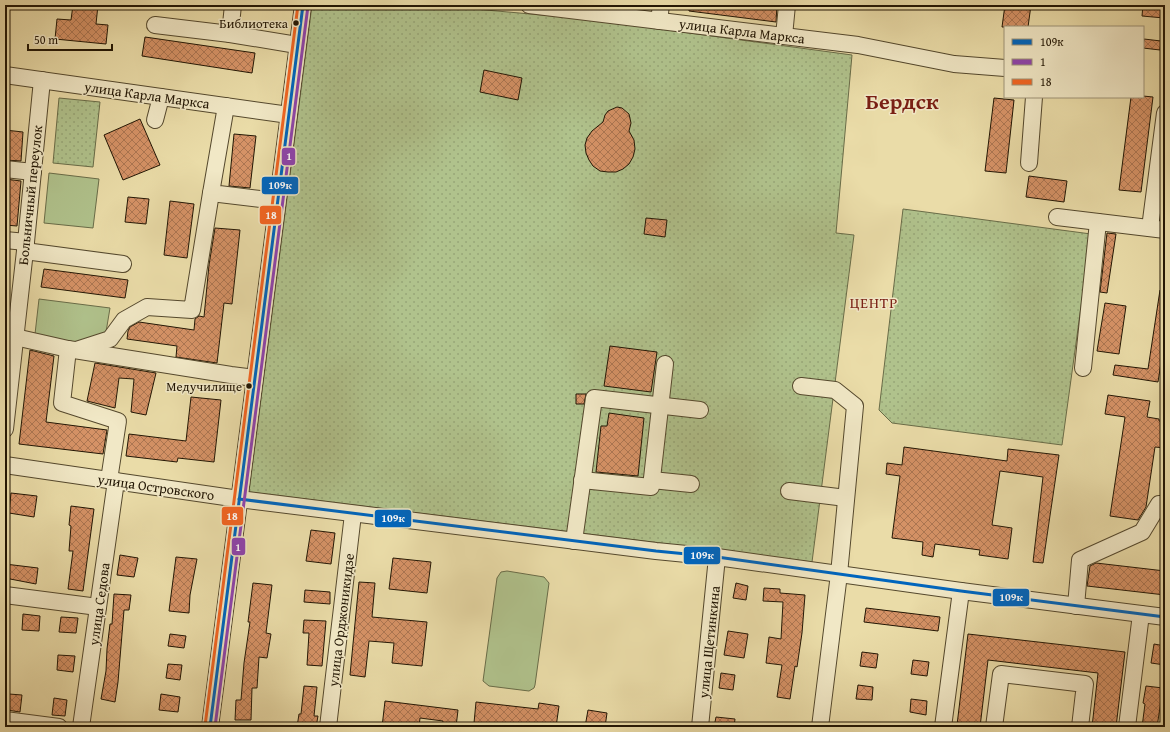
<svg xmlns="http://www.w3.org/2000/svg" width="1170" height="732" viewBox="0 0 1170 732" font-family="'Gentium Book Plus',serif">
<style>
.grass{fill:#b0c28c;stroke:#696c48}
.park{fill:url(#park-dots);stroke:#696c48}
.building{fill:url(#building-cross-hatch);stroke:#221604}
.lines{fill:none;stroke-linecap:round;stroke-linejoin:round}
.minor-casing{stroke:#54482d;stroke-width:18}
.minor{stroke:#f1e8c6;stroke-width:16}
.bus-1-casing{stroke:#f1e8c6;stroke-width:6}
.bus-2-casing{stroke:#f1e8c6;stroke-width:6}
.bus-3-casing{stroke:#f1e8c6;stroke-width:6}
.bus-1{stroke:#0065bd;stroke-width:3}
.bus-2{stroke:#8e44ad;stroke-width:3}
.bus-3{stroke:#f26522;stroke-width:3}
.bus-dot{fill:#221604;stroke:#f1e8c6;stroke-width:1.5}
.labels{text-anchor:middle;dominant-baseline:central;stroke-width:3;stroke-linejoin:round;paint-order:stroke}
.bus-label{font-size:13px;fill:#221604;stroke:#f1e8c6;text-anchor:end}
.street-label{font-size:14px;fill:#221604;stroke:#f1e8c6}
.neighbourhood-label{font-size:15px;letter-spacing:1px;fill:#7a1f14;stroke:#f1e8c6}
.town-label{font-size:22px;font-weight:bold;fill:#7a1f14;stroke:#f1e8c6}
.line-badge{stroke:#f1e8c6;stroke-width:1.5}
.badge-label{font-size:11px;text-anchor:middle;font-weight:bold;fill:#fff}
</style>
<defs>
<pattern id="park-dots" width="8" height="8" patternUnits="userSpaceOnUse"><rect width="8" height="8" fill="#b0c28c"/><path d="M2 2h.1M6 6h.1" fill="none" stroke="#97a677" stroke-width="1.8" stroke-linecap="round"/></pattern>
<pattern id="building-cross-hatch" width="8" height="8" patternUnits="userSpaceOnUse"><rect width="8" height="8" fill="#d59266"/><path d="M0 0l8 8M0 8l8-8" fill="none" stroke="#ac7652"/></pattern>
</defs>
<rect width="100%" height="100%" fill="#eadca8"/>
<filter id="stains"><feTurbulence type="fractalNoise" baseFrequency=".005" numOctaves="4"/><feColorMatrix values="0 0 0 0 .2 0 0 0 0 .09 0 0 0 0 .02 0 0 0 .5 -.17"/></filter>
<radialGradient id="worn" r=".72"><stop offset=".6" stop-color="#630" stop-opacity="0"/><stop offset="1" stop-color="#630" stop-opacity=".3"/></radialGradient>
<g class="grass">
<path d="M49,173L99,179L93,228L44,223Z"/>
<path d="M39,299L110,308L106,332L70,344L35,334Z"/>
<path d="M507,571L544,577L549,583L535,685L534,688L529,691L489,686L483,681L497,578L501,572Z"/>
</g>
<g class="park">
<path d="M312,5H430L586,19L852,55L836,233L854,235L812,562L249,492Z"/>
<path d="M59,98L100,102L93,167L53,163Z"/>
<path d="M903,209L1091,234L1062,445L892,423L879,410Z"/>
</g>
<g class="building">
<path d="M73,5H98L96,24L108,25L106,44L55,39L57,19L71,20Z"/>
<path d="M689,5H777L776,22L689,11Z"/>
<path d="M1005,5H1031L1028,27H1002Z"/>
<path d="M1143,5H1165L1164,18L1142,16Z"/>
<path d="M145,37L255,53L252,73L142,56Z"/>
<path d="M1144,39L1161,41L1160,50L1143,48Z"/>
<path d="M484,70L522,78L518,100L480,92Z"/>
<path d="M1143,96L1153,97L1141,192L1119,190L1131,97H1143Z"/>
<path d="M994,98L1014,100L1006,173L985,171Z"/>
<path d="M617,107L622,108L629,114L631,123L629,131L634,140L635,149L633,157L629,164L623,169L616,172H608L600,171L593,166L589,160L586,153L585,145L587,138L592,131L603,122L605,115L608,111Z"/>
<path d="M140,119L160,165L123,180L104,135Z"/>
<path d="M5,130L23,132L21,161L5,160Z"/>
<path d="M234,134L256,136L250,188L229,186Z"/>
<path d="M1029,176L1067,181L1064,202L1026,197Z"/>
<path d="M5,179L21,181L17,226L5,225Z"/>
<path d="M128,197L149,199L146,224L125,222Z"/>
<path d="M170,201L194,204L187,258L164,255Z"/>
<path d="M646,218L667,220L665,237L644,234Z"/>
<path d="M215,228L240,230L232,304L224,303L217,363L176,357L177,346L127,339L128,331L130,327L139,322L194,330L195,319L199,316L204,317L209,265Z"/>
<path d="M1107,233L1116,234L1107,293L1100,292Z"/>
<path d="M44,269L128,280L125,298L41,287Z"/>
<path d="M1160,290L1165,291V337L1158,382L1113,375L1115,365L1148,369Z"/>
<path d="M1105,303L1126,306L1119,354L1097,351Z"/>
<path d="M610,346L657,352L651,392L604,386Z"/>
<path d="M30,350L54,356L46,422L107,430L103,454L19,444Z"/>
<path d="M95,363L156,373L146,415L131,412L134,379L119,378L115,408L87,401Z"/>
<path d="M576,394H586L584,404H576Z"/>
<path d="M1108,395L1150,401L1147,417L1159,419V421L1165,422V448L1155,447L1146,507L1138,520L1110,516L1125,417L1105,414Z"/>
<path d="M191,397L221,400L214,462L178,458L177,462L126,456L129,434L186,441Z"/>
<path d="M609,413L644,418L638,476L596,472L601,426H607Z"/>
<path d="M904,447L1007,461L1008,449L1059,455L1043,563L1033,562L1043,477L1000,471L992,525L1012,528L1008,559L979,555L980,550L935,544L933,557L922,555L923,542L892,538L900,476L886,474L887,463L902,465Z"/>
<path d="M11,493L37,496L34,517L9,513Z"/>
<path d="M71,506L94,509L83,591L68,589L73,551H69L71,526L69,525Z"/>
<path d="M311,530L335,533L331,564L306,561Z"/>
<path d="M120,555L138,558L134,577L117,575Z"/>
<path d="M176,557L197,559L190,595L189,613L169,611Z"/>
<path d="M393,558L431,562L427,593L389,589Z"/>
<path d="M1096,563L1165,571V595L1087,586L1090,566Z"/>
<path d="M5,564L38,568L36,584L5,578Z"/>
<path d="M359,582L375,583L372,617L427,622L422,666L392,663L394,643L369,641L365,677L350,675Z"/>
<path d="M253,583L272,585L266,633L271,634L267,658L259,657L257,688H252L251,720H235L236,700H241L244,663L250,622H248Z"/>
<path d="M736,583L748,586L746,600L733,598Z"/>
<path d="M764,588L780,589V593L805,595L802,633L797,667L795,666L790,699L777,697L782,665L766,663L769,637L781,639L783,602L763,601Z"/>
<path d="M305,590L330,592V604L304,602Z"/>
<path d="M114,594L131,595L129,610H124L118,682L115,702L101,699L106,671L107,649L110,624H112Z"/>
<path d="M866,608L940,617L938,631L864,622Z"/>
<path d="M23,614L40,616L39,631L22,630Z"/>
<path d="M61,617L78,618L76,633L59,632Z"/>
<path d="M304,620L326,621L322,666L307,665L309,633H303Z"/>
<path d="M728,631L748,634L744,658L724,655Z"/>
<path d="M170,634L186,636L184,648L168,646Z"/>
<path d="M968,634L1125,652L1116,727H1092L1098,673L988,660L980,727L957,725Z"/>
<path d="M1154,644L1165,646V665L1151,663Z"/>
<path d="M862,652L878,654L876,668L860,666Z"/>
<path d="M58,655L75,656L73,672L57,670Z"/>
<path d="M913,660L929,662L927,676L911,674Z"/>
<path d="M168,664L182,665L180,680L166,678Z"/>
<path d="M721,673L735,675L733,690L719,688Z"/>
<path d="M858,685L873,687L872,700L856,699Z"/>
<path d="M304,686L317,687L314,716H318L316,727H297L299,714H301Z"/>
<path d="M1146,686L1163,688L1157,727H1142L1145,704L1143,703Z"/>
<path d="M9,694L22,695L20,712L7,710Z"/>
<path d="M161,694L180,697L178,712L159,710Z"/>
<path d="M54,698L67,700L65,716L52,715Z"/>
<path d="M911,699L927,701L926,715L910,712Z"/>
<path d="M385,701L458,710L456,727H442L443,721L420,718L419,727H382Z"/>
<path d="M476,702L538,709L539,703L559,706L556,727H507L474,723Z"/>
<path d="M588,710L607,713L605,727H585Z"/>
<path d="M716,717L735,719L734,727H714Z"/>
</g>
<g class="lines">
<g class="minor-casing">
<g id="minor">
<path d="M233,5L230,34L297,45"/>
<path d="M529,5L858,45L954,64L1005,68"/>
<path d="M659,21L661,5"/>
<path d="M155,25L230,34"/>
<path d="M784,36L787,5"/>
<path d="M5,75L289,115"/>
<path d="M226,106L211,193L277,201"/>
<path d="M155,120L161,97"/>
<path d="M1029,163L1034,97"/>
<path d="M5,169L33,172"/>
<path d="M1057,217L1165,230"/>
<path d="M1150,228L1165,113"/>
<path d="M5,240L26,242"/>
<path d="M25,251L123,264"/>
<path d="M15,337L68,349L231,375L255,378"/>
<path d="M68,349L62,403L118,421L109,480"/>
<path d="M76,350L110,339L124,320L147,307L192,310L211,193"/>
<path d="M1083,368L1098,222"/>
<path d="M801,386L835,390L855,406L839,574L820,727"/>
<path d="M5,429L26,242L42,80"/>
<path d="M5,465L239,499L656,551L717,557L961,591L1165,617"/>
<path d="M582,480L651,487L665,364"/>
<path d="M652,480L691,484"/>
<path d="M789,491L846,498"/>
<path d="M574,541L594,398L700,410"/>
<path d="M5,595L98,607"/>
<path d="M1076,606L1080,560L1142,532L1159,504H1165"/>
<path d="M5,720L59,727"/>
<path d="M81,727L116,481"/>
<path d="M210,727L303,5"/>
<path d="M328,727L353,514"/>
<path d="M700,727L717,557"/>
<path d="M943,727L961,591"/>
<path d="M994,727L1001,674L1085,684L1080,727"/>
<path d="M1127,727L1141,614"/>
</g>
</g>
<use href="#minor" class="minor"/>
<g class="bus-1-casing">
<g id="bus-1">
<path d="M239,499L656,551L717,557L961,591L1165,617"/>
<path d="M210,727L303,5"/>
</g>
</g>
<g class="bus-2-casing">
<path id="bus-2" d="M215,727L308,6"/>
</g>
<g class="bus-3-casing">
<path id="bus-3" d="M205,726L298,5"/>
</g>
<use href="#bus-1" class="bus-1"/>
<use href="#bus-2" class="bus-2"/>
<use href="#bus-3" class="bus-3"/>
</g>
<g class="bus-dot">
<circle cx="296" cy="23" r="3.5"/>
<circle cx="249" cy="386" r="3.5"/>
</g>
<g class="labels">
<g class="bus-label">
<text x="288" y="23">Библиотека</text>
<text x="242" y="386">Медучилище</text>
</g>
<g class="street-label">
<text transform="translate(742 31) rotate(7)">улица Карла Маркса</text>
<text transform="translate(147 95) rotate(8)">улица Карла Маркса</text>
<text transform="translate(30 195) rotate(-84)">Больничный переулок</text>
<text transform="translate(156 487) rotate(8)">улица Островского</text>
<text transform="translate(99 604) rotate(-82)">улица Седова</text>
<text transform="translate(341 620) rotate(-83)">улица Орджоникидзе</text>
<text transform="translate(709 642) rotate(-84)">улица Щетинкина</text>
</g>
<g class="neighbourhood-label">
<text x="874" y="302">ЦЕНТР</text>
</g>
<g class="town-label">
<text x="902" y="101">Бердск</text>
</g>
</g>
<g class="line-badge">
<rect x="281" y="147" width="15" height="19" rx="4" fill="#8e44ad"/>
<rect x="261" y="176" width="38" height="19" rx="4" fill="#0065bd"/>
<rect x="259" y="205" width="23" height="20" rx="4" fill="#f26522"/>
<rect x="221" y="506" width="23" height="20" rx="4" fill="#f26522"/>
<rect x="374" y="509" width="38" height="19" rx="4" fill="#0065bd"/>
<rect x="231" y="537" width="15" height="19" rx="4" fill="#8e44ad"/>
<rect x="683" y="546" width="38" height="19" rx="4" fill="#0065bd"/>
<rect x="992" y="588" width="38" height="19" rx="4" fill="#0065bd"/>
</g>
<g class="badge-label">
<text x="289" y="160">1</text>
<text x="280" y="189">109к</text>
<text x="271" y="219">18</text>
<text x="232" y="520">18</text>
<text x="393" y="522">109к</text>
<text x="238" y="551">1</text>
<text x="702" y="559">109к</text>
<text x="1011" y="601">109к</text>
</g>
<rect width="1170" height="732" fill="none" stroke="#eadca8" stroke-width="20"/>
<rect x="6" y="6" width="1158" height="720" fill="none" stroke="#221604" stroke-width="2"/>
<rect x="10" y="10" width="1150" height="712" fill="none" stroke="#221604"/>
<rect x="1004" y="26" width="140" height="72" fill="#f1e8c6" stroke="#9e9478"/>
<rect x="1012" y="39" width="20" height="6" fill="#0065bd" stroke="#9e9478"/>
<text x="1040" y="46" font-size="12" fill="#221604">109к</text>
<rect x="1012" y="59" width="20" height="6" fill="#8e44ad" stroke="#9e9478"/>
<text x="1040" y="66" font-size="12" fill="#221604">1</text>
<rect x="1012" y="79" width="20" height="6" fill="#f26522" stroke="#9e9478"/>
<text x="1040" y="86" font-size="12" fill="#221604">18</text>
<path d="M28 44v6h84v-6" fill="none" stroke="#221604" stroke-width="2"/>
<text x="34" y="44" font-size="12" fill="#221604" stroke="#f1e8c6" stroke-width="3" paint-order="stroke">50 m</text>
<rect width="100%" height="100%" filter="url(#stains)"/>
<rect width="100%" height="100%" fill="url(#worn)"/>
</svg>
